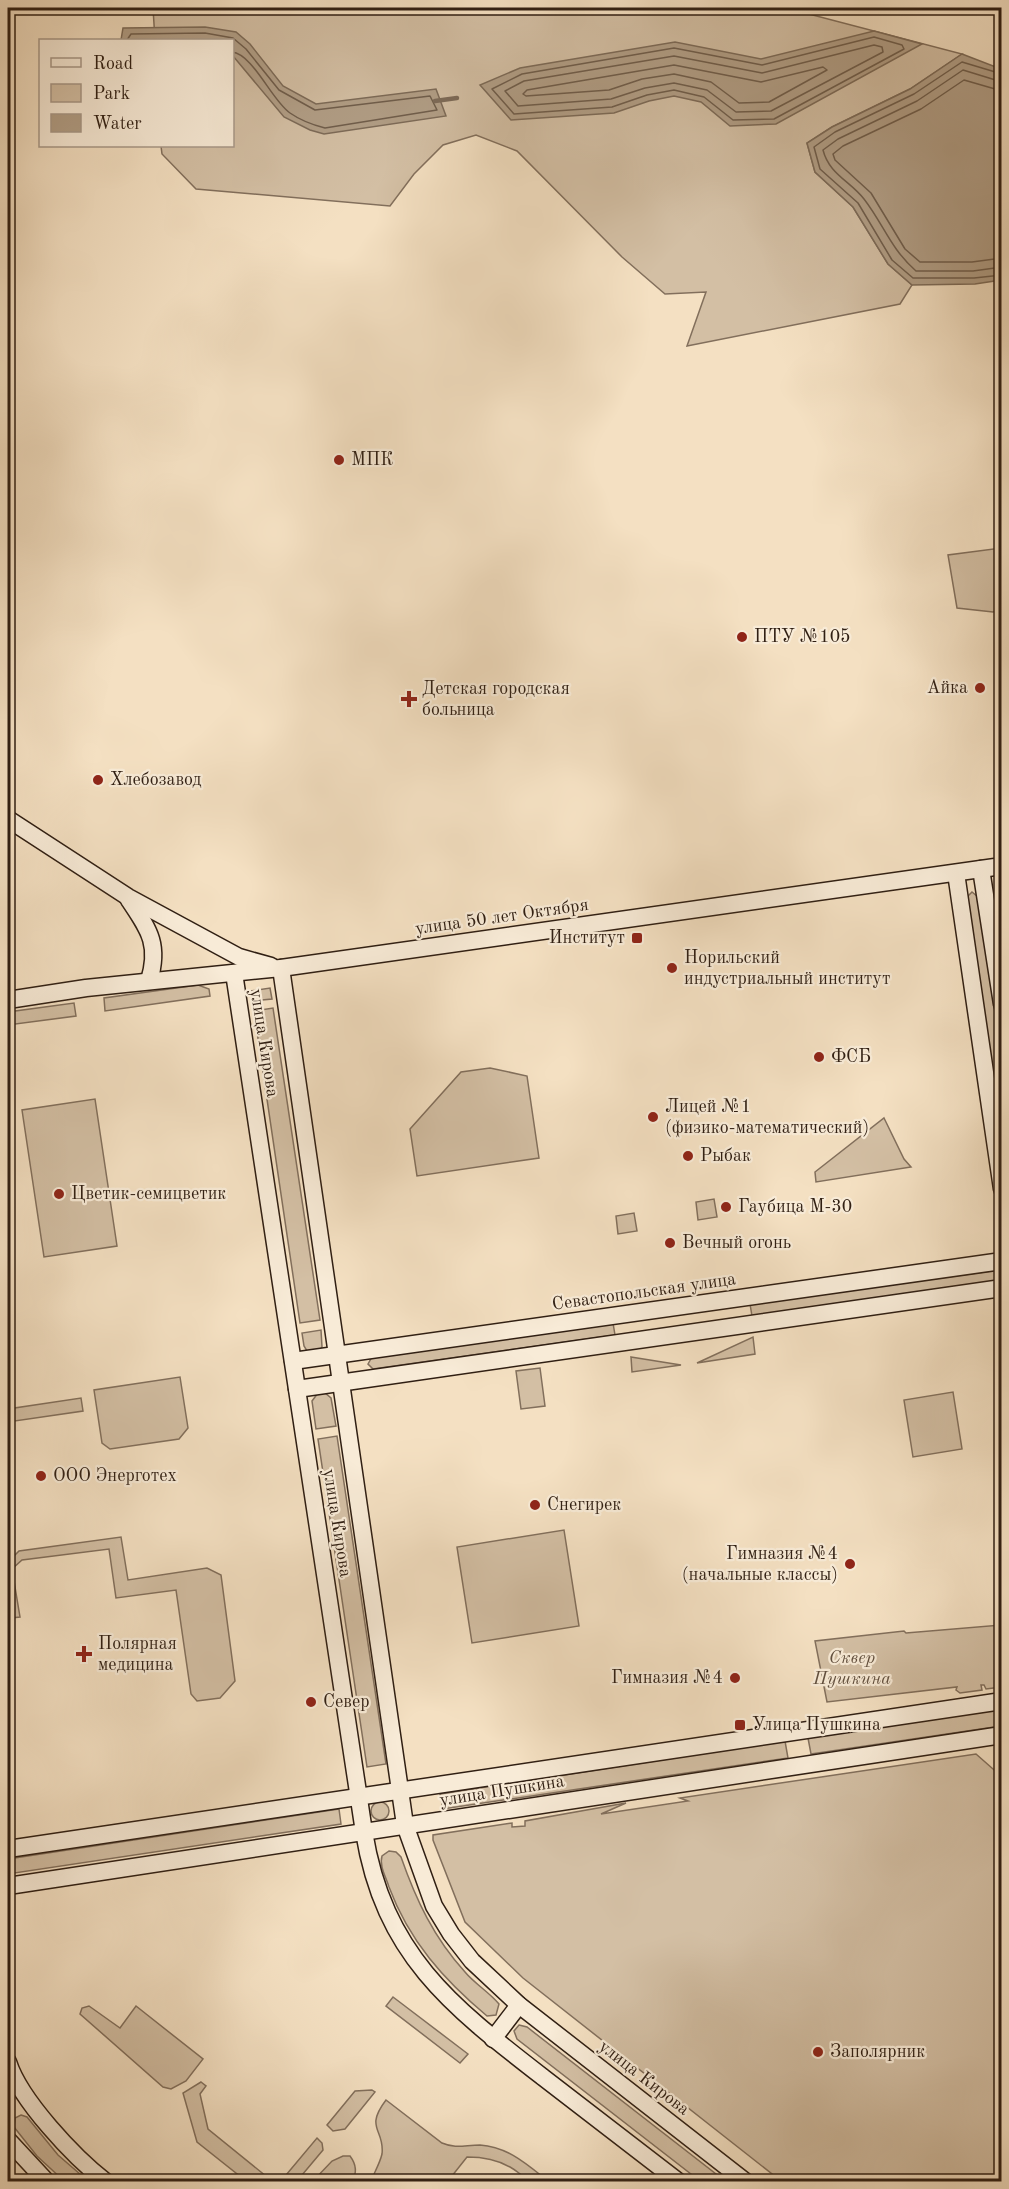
<svg xmlns="http://www.w3.org/2000/svg" width="1009" height="2189" viewBox="0 0 1009 2189" font-family="'Old Standard TT',serif">
<style>
.green{fill:#d3bfa4;stroke:#826f5c;stroke-width:1.5}
.water{fill:#b19e86;stroke:#7d6b58;stroke-width:1.5}
.lines{fill:none;stroke-linecap:round;stroke-linejoin:round}
.shore{stroke:#705e4c;stroke-width:1.5}
.stream{stroke:#7d6b58;stroke-width:4.5}
.secondary-casing{stroke:#301f13;stroke-width:19}
.secondary{stroke:#f8ebd7;stroke-width:16}
.poi-dot{fill:#8f2418;stroke:#f8ebd7;stroke-width:2}
.labels{text-anchor:middle;dominant-baseline:central;stroke-width:4.5;stroke-linejoin:round;paint-order:stroke}
.poi-label{font-size:18px;fill:#301f13;stroke:#f8ebd7;text-anchor:start}
.street-label{font-size:18px;fill:#301f13;stroke:#f8ebd7}
.park-label{font-size:18px;font-style:italic;fill:#614f3e;stroke:#f8ebd7}
</style>
<rect width="100%" height="100%" fill="#f4e0c2"/>
<filter id="stains"><feTurbulence type="fractalNoise" baseFrequency=".00333" numOctaves="4"/><feColorMatrix values="0 0 0 0 .2 0 0 0 0 .09 0 0 0 0 .02 0 0 0 .5 -.17"/></filter>
<radialGradient id="worn" r=".72"><stop offset=".6" stop-color="#630" stop-opacity="0"/><stop offset="1" stop-color="#630" stop-opacity=".3"/></radialGradient>
<g class="green">
<path d="M153,8H786L962,54L910,89L832,127L807,143L815,172L853,207L888,264L912,285L900,304L687,346L706,292L665,294L622,257L517,151L476,135L443,145L414,174L390,206L196,189L162,154L161,146H232V40H155Z"/>
<path d="M1001,548V609L993,612L957,608L948,555Z"/>
<path d="M972,892L978,897L1001,1054V1138L967,897Z"/>
<path d="M198,985L209,989L210,996L105,1011L104,998Z"/>
<path d="M270,988L272,999L252,1001L251,991Z"/>
<path d="M74,1003L76,1016L8,1025V1012Z"/>
<path d="M273,1008L320,1320L300,1323L254,1011Z"/>
<path d="M490,1068L527,1076L539,1158L417,1176L410,1129L461,1072Z"/>
<path d="M95,1099L117,1246L44,1257L22,1110Z"/>
<path d="M884,1118L904,1159L911,1167L816,1182L815,1172Z"/>
<path d="M714,1199L717,1217L698,1220L696,1202Z"/>
<path d="M634,1213L637,1231L618,1234L616,1216Z"/>
<path d="M999,1270L1001,1271V1280L752,1316L750,1304Z"/>
<path d="M613,1323L615,1335L373,1369L368,1364L372,1357Z"/>
<path d="M321,1330L322,1347L320,1350L307,1351L304,1346L302,1333Z"/>
<path d="M753,1337L755,1354L697,1363Z"/>
<path d="M631,1357L681,1365L632,1372Z"/>
<path d="M540,1368L545,1406L521,1409L516,1371Z"/>
<path d="M180,1377L188,1428L179,1439L110,1449L102,1443L94,1390Z"/>
<path d="M953,1392L962,1449L913,1457L904,1400Z"/>
<path d="M318,1393H325L331,1398L336,1426L316,1429L312,1401Z"/>
<path d="M81,1398L83,1411L8,1422V1409Z"/>
<path d="M337,1436L386,1764L367,1767L318,1439Z"/>
<path d="M564,1530L579,1626L472,1643L457,1547Z"/>
<path d="M121,1537L128,1580L207,1568L221,1575L235,1681L220,1698L197,1701L191,1694L176,1590L116,1598L109,1549L22,1560L12,1569L20,1617L11,1618L8,1562L19,1551Z"/>
<path d="M1001,1625V1687L986,1689L984,1685H981L982,1690L960,1693L956,1690L957,1687L827,1702L815,1641L904,1631L906,1633Z"/>
<path d="M1001,1708V1726L811,1754L808,1738Z"/>
<path d="M785,1741L788,1758L443,1809L440,1794Z"/>
<path d="M976,1754L1001,1776V2181H781L523,1978L465,1922L433,1840V1835L512,1823V1827L525,1826V1821L626,1803L601,1814L688,1801L680,1798Z"/>
<circle cx="380" cy="1811" r="9"/>
<path d="M339,1809L341,1824L8,1874V1859Z"/>
<path d="M389,1851L396,1852L401,1857C416,1900 434,1938 465,1972C475,1984 489,1992 499,2004L496,2015L487,2016C444,1980 409,1941 389,1887C386,1877 379,1866 382,1856Z"/>
<path d="M393,1997L468,2054L460,2063L386,2006Z"/>
<path d="M89,2006L120,2028L136,2006L203,2059L186,2081L171,2089L163,2087L80,2014L82,2008Z"/>
<path d="M519,2025L527,2027L725,2181H700L517,2039L514,2031Z"/>
<path d="M201,2082L206,2086L200,2094L208,2129L272,2181H246L197,2142L183,2093Z"/>
<path d="M372,2090L375,2092L345,2129L333,2131L327,2125L355,2091Z"/>
<path d="M386,2100L442,2143C456,2149 465,2145 480,2145C506,2147 523,2161 543,2177L539,2181C526,2182 521,2173 510,2167C496,2159 483,2157 467,2157L448,2181H371C374,2173 380,2163 382,2154C385,2129 364,2129 386,2100Z"/>
<path d="M21,2115L27,2117L58,2155L88,2181H64L37,2156L14,2127L15,2118Z"/>
<path d="M317,2138L322,2143L323,2150L297,2181H281Z"/>
<path d="M343,2156H350C356,2164 357,2173 352,2181H313L332,2161Z"/>
</g>
<g class="water">
<path d="M205,27L236,32L250,44L283,86L316,104L436,89L446,116L324,134L310,130L284,117L233,56L232,40H121L123,28Z"/>
<path d="M874,31L922,44L776,124L730,126L701,102L674,96L649,101L614,113L511,120L480,85L520,68L675,42L761,59Z"/>
<path d="M962,54L1001,69V280L975,284L912,285L888,264L853,207L815,172L807,143L832,127L910,89Z"/>
</g>
<g class="lines">
<g class="shore">
<path d="M874,37L902,45L904,49L774,119L733,120L704,97L674,90L647,95L612,107L514,114L492,89L522,74L674,48L762,65Z"/>
<path d="M127,40L131,34L205,33L233,38L246,49L279,90L315,110L430,96L437,110L325,128C313,125 300,120 290,113C272,101 253,54 232,52"/>
<path d="M874,45L882,47L883,52L771,111L736,112L707,90L674,83L645,88L611,99L518,106L505,91L524,81L674,56L762,73Z"/>
<path d="M674,65L761,82L823,67L827,70L769,102L739,103L711,82L674,74L642,79L609,90L526,96L523,94L527,90Z"/>
<path d="M1002,74L962,62L914,94L835,132L814,147L820,169L858,203L892,260L913,278H974L1002,275"/>
<path d="M1002,82L963,70L917,101L838,139L823,150C829,174 850,181 864,199C884,225 890,248 916,271H973L1002,267"/>
<path d="M1002,91L964,80L921,109L843,146L833,154L835,160L871,193L905,249L920,262H972L1002,258"/>
</g>
<path class="stream" d="M435,101L457,98"/>
<g class="secondary-casing">
<g id="secondary">
<path d="M8,819L128,897L239,957L271,966"/>
<path d="M981,869L1002,1004"/>
<path d="M956,873L1002,1189"/>
<path d="M129,900C149,930 160,944 149,981"/>
<path d="M281,968L405,1825L434,1906L451,1934L472,1961L519,2005L746,2182"/>
<path d="M234,973L364,1832C384,1955 451,2006 544,2078C589,2113 634,2147 679,2182"/>
<path d="M8,1000L86,988L281,968L1002,866"/>
<path d="M293,1361L1002,1261"/>
<path d="M297,1389L1002,1288"/>
<path d="M8,1849L1002,1701"/>
<path d="M8,1886L1002,1735"/>
<path d="M493,2039L519,2005"/>
<path d="M8,2062C20,2100 74,2157 106,2182"/>
<path d="M8,2140L47,2182"/>
</g>
</g>
<use href="#secondary" class="secondary"/>
</g>
<g class="poi-dot">
<circle cx="339" cy="460" r="6"/>
<circle cx="742" cy="637" r="6"/>
<circle cx="980" cy="688" r="6"/>
<path d="M406 690h6v6h6v6h-6v6h-6v-6h-6v-6h6z"/>
<circle cx="98" cy="780" r="6"/>
<rect x="631" y="932" width="12" height="12" rx="3"/>
<circle cx="672" cy="968" r="6"/>
<circle cx="819" cy="1057" r="6"/>
<circle cx="653" cy="1117" r="6"/>
<circle cx="688" cy="1156" r="6"/>
<circle cx="59" cy="1194" r="6"/>
<circle cx="726" cy="1207" r="6"/>
<circle cx="670" cy="1243" r="6"/>
<circle cx="41" cy="1476" r="6"/>
<circle cx="535" cy="1505" r="6"/>
<circle cx="850" cy="1564" r="6"/>
<path d="M81 1645h6v6h6v6h-6v6h-6v-6h-6v-6h6z"/>
<circle cx="735" cy="1678" r="6"/>
<circle cx="311" cy="1702" r="6"/>
<rect x="734" y="1719" width="12" height="12" rx="3"/>
<circle cx="818" cy="2052" r="6"/>
</g>
<g class="labels">
<g class="poi-label">
<text x="351" y="460">МПК</text>
<text x="754" y="637">ПТУ №105</text>
<text x="968" y="688" text-anchor="end">Айка</text>
<text x="422" y="689">Детская городская<tspan x="422" dy="21">больница</tspan></text>
<text x="110" y="780">Хлебозавод</text>
<text x="625" y="938" text-anchor="end">Институт</text>
<text x="684" y="958">Норильский<tspan x="684" dy="21">индустриальный институт</tspan></text>
<text x="831" y="1057">ФСБ</text>
<text x="665" y="1107">Лицей №1<tspan x="665" dy="21">(физико-математический)</tspan></text>
<text x="700" y="1156">Рыбак</text>
<text x="71" y="1194">Цветик-семицветик</text>
<text x="738" y="1207">Гаубица М-30</text>
<text x="682" y="1243">Вечный огонь</text>
<text x="53" y="1476">ООО Энерготех</text>
<text x="547" y="1505">Снегирек</text>
<text x="838" y="1554" text-anchor="end">Гимназия №4<tspan x="838" dy="21">(начальные классы)</tspan></text>
<text x="98" y="1644">Полярная<tspan x="98" dy="21">медицина</tspan></text>
<text x="723" y="1678" text-anchor="end">Гимназия №4</text>
<text x="323" y="1702">Север</text>
<text x="752" y="1725">Улица Пушкина</text>
<text x="830" y="2052">Заполярник</text>
</g>
<g class="street-label">
<text transform="translate(502 917) rotate(-8)">улица 50 лет Октября</text>
<text transform="translate(264 1043) rotate(81)">улица Кирова</text>
<text transform="translate(644 1292) rotate(-8)">Севастопольская улица</text>
<text transform="translate(337 1523) rotate(81)">улица Кирова</text>
<text transform="translate(502 1791) rotate(-9)">улица Пушкина</text>
<text transform="translate(644 2078) rotate(38)">улица Кирова</text>
</g>
<g class="park-label">
<text x="852" y="1658">Сквер<tspan x="852" dy="21">Пушкина</tspan></text>
</g>
</g>
<rect width="1009" height="2189" fill="none" stroke="#f4e0c2" stroke-width="30"/>
<rect x="9" y="9" width="991" height="2171" fill="none" stroke="#301f13" stroke-width="3"/>
<rect x="15" y="15" width="979" height="2159" fill="none" stroke="#301f13" stroke-width="1.5"/>
<rect x="39" y="39" width="195" height="108" fill="#f8ebd7" stroke="#a89989" stroke-width="1.5"/>
<rect x="51" y="58" width="30" height="9" fill="#f8ebd7" stroke="#a89989" stroke-width="1.5"/>
<text x="93" y="69" font-size="18" fill="#301f13">Road</text>
<rect x="51" y="84" width="30" height="18" fill="#d3bfa4" stroke="#a89989" stroke-width="1.5"/>
<text x="93" y="99" font-size="18" fill="#301f13">Park</text>
<rect x="51" y="114" width="30" height="18" fill="#b19e86" stroke="#a89989" stroke-width="1.5"/>
<text x="93" y="129" font-size="18" fill="#301f13">Water</text>
<rect width="100%" height="100%" filter="url(#stains)"/>
<rect width="100%" height="100%" fill="url(#worn)"/>
</svg>
